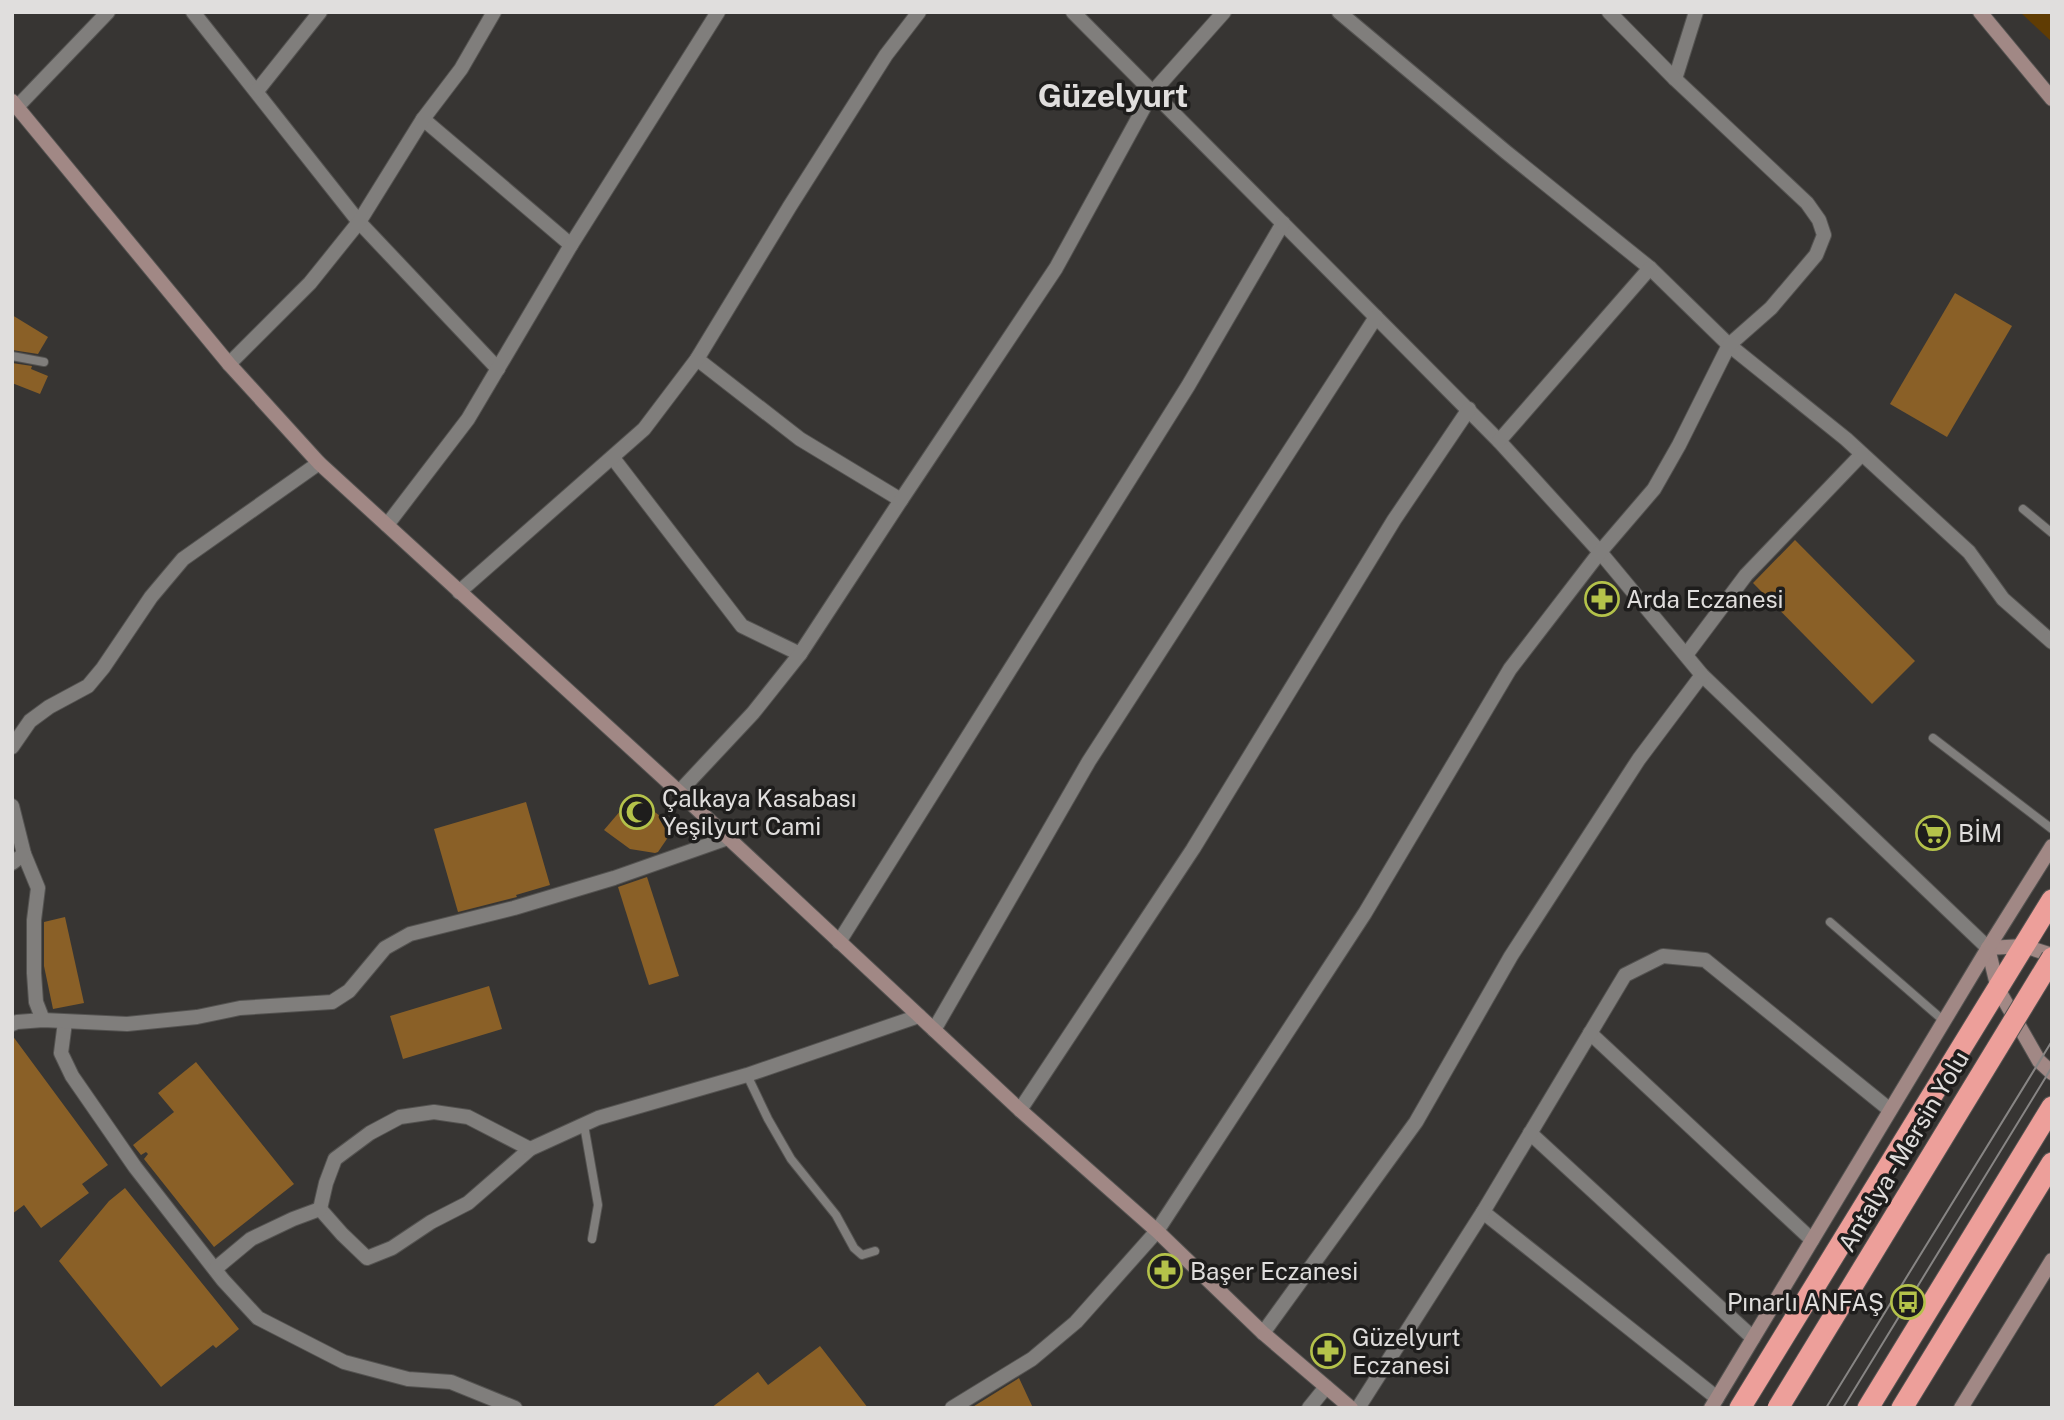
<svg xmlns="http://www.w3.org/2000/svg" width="2064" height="1420" viewBox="0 0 2064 1420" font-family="'Public Sans',sans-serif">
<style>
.green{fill:#603c03}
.building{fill:#8a6027}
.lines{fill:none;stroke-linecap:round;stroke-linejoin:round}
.lane-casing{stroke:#545351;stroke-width:10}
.street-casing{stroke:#545351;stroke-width:16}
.secondary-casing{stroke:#545351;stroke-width:16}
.highway-casing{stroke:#545351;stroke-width:23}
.lane{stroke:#807e7c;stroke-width:8}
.street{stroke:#807e7c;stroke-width:14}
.secondary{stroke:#a18885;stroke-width:14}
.highway{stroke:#ed9f9a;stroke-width:21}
.tram{stroke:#878584;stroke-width:2}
.highway-bridge-casing{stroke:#545351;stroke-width:23;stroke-linecap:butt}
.highway-bridge{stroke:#ed9f9a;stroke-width:21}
.labels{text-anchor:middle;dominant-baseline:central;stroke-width:7;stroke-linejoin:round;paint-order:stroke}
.poi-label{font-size:24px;fill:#e0dedd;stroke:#1e1d1c;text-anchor:start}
.street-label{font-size:24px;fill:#e0dedd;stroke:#1e1d1c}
.district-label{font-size:32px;font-weight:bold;fill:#e0dedd;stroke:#1e1d1c}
</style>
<rect width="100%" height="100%" fill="#373533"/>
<path class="green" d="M2020,12H2052V42Z"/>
<g class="building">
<path d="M1955,293L2012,326L1947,437L1890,404Z"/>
<path d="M12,315L48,337L38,354L12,350Z"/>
<path d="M12,363L32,366L31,369L48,376L40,394L12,383Z"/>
<path d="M1795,540L1915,661L1872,704L1753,583Z"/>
<path d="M633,796L675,827L658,852L655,853L630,849L604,830Z"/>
<path d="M526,802L550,885L516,895L517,897L458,912L434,829Z"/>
<path d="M647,877L679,976L649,985L618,887Z"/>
<path d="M65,917L84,1003L53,1009L44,966V922Z"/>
<path d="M489,986L502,1029L403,1059L390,1016Z"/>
<path d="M12,1035L108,1165L82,1184L89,1193L41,1228L24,1205L12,1214Z"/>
<path d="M196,1062L294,1184L214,1247L144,1159L148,1154L146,1152L141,1155L133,1145L174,1112L158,1093Z"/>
<path d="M125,1188L239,1329L216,1348L213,1345L161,1387L59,1261L109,1201Z"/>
<path d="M820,1346L868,1408H711L758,1372L768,1385Z"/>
<path d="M1019,1378L1033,1408H971L1016,1380Z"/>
</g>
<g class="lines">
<g class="lane-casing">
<g id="lane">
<path d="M12,356L44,362"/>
<path d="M2023,509L2052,533"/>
<path d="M1933,738L2052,829"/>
<path d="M1830,922L1944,1021"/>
<path d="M747,1075L768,1119L791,1159L836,1215L854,1248L862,1255L875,1251"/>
<path d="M584,1125L598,1205L592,1239"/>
</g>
</g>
<g class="street-casing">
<g id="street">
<path d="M193,12L359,222L498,369"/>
<path d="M1073,12L1499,441L1600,552L1702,675L1988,948"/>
<path d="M1339,12L1506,152L1650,268L1729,345L1846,439L1969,552L2003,599L2052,642"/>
<path d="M1675,79L1696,12"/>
<path d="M257,91L320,12"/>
<path d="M17,107L108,12"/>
<path d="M423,119L571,245"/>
<path d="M697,359L800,439L901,500"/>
<path d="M229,364L310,283L359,222L423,119L461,69L494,12"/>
<path d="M1499,441L1650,268"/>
<path d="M613,458L742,626L800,654"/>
<path d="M387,525L468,419L571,245L718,12"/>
<path d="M459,592L644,429L697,359L790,206L886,55L919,12"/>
<path d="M1686,655L1746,575L1862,454"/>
<path d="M12,747L30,721L49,707L88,686L103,668L151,597L183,559L319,463"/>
<path d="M679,792L753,713L800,654L901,500L1056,268L1152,93L1224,12"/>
<path d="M12,806L24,854L38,888L34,920V973L36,1002L43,1020"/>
<path d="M12,863L24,854"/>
<path d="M839,942L1188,386L1283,223"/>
<path d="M65,1022L61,1053L72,1076L135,1167L223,1280L258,1318L344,1362L408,1379L451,1382L515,1408"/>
<path d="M12,1024L17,1022L43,1020L127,1024L197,1017L240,1008L332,1002L349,991L385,948L410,934L514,908L614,878L728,838"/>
<path d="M934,1030L1089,761L1376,317"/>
<path d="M1590,1033L1812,1240"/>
<path d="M1020,1110L1193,849L1394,520L1469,409"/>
<path d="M1530,1133L1753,1338"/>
<path d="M320,1209L342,1234L367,1258L392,1248L431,1222L468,1203L530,1149L598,1118L747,1075L919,1016"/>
<path d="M1483,1212L1717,1398"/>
<path d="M215,1269L251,1239L293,1219L320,1209L326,1183L335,1159L370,1133L400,1117L434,1112L468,1117L530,1149"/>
<path d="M1263,1333L1416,1122L1511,956L1639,759L1702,675"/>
<path d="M952,1408L1032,1359L1076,1322L1157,1231L1365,913L1510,669L1600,552L1654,489L1679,445L1729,345L1771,308L1816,255L1824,235L1819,220L1807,203L1675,79L1609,12"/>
<path d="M1309,1408L1326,1387"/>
<path d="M1358,1408L1483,1212L1625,975L1663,956L1705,960L1890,1110"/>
</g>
</g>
<g class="secondary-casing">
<g id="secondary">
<path d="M1980,12L2052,99"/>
<path d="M12,101L229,364L319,463L679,792L1020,1110L1157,1231L1263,1333L1351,1408"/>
<path d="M1988,948L1998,989L2039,1061L2052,1073"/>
<path d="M1988,948L2024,946L2052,955"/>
<path d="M1711,1408L1988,948L2052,846"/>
<path d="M1961,1408L2052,1260"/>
</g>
</g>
<g class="highway-casing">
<g id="highway">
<path d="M1740,1408L2052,900"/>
<path d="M1868,1408L2052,1107"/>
<path d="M1902,1408L2052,1163"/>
</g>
</g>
<use href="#lane" class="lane"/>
<use href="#street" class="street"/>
<use href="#secondary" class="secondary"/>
<use href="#highway" class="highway"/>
<g class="tram">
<path d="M1826,1408L2052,1041"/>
<path d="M1843,1408L2052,1067"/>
</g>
<g class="highway-bridge-casing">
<path id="highway-bridge" d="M1778,1408L2052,958"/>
</g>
<use href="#highway-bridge" class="highway-bridge"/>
</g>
<defs>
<g id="pharmacy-ring" transform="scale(1.75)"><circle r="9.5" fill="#1e1d1c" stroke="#b4c24a" stroke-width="1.5"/><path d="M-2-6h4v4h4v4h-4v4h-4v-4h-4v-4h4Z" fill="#b4c24a"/></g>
<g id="mosque-ring" transform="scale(1.75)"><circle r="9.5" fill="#1e1d1c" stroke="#b4c24a" stroke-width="1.5"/><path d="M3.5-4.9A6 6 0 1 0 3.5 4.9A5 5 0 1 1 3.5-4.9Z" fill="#b4c24a"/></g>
<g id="supermarket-ring" transform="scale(1.75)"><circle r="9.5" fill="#1e1d1c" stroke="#b4c24a" stroke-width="1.5"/><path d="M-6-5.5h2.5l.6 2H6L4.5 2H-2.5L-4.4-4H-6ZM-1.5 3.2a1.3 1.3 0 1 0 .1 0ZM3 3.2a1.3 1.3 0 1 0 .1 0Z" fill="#b4c24a"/></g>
<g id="bus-ring" transform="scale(1.75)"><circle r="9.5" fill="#1e1d1c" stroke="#b4c24a" stroke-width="1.5"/><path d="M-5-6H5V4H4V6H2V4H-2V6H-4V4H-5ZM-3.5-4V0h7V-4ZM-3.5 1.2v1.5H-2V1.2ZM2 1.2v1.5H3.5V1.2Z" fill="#b4c24a"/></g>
</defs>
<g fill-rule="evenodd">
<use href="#pharmacy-ring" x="1602" y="599"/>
<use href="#mosque-ring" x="637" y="812"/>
<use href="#supermarket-ring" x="1933" y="833"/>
<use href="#pharmacy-ring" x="1165" y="1271"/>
<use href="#bus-ring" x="1908" y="1302"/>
<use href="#pharmacy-ring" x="1328" y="1351"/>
</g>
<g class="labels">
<g class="poi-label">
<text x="1626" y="599">Arda Eczanesi</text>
<text x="662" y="798">Çalkaya Kasabası<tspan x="662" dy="28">Yeşilyurt Cami</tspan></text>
<text x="1958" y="833">BİM</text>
<text x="1190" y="1271">Başer Eczanesi</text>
<text x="1884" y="1302" text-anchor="end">Pınarlı ANFAŞ</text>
<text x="1352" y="1337">Güzelyurt<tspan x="1352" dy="28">Eczanesi</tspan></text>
</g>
<g class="street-label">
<text transform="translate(1903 1151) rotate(-59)">Antalya - Mersin Yolu</text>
</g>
<g class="district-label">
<text x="1113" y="95">Güzelyurt</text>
</g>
</g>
<rect width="2064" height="1420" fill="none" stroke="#e0dedd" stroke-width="28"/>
</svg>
